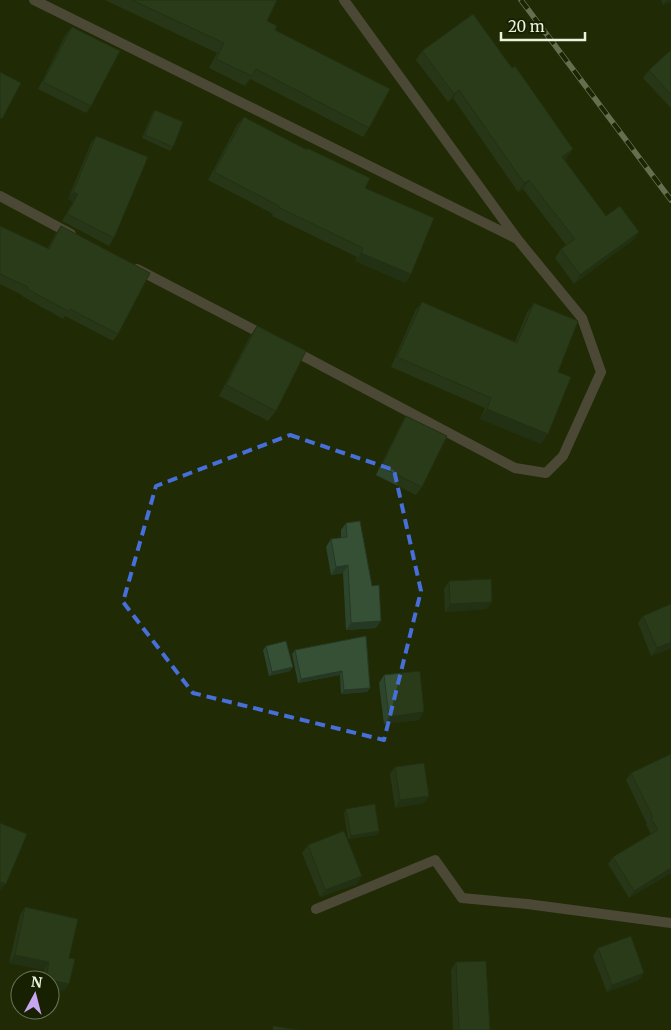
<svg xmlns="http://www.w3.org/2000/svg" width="671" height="1030" viewBox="0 0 671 1030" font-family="Merriweather,serif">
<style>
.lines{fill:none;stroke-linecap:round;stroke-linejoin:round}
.street{stroke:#816d71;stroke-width:10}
.rail-casing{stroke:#bac2a9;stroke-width:5.5}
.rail{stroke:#172000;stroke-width:4;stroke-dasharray:11;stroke-linecap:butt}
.wall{fill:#2e452d}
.shaded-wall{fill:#253824}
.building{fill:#355034;stroke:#253824}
.marked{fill:none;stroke:#466fd9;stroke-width:4;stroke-dasharray:10 6;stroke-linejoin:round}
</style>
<rect width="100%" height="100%" fill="#202a05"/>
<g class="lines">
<g class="street">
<path d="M34,0L515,238"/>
<path d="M0,196L71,234"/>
<path d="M137,269L266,336"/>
<path d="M292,350L515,468L546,473L563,456L601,372L582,318L518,240L344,0"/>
<path d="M316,909L435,860L462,898L527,904L671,923"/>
</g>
<g class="rail-casing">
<path id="rail" d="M521,0L671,200"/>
</g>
<use href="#rail" class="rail"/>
</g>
<g class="wall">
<path d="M105,0H277L267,21L369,128L363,137L250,79L245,86L209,68L217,53Z"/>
<path d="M661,0H671V2L663,5Z"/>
<path d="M72,27L91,106L86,113L38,89L66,34Z"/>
<path d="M671,50V108L643,78L649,70Z"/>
<path d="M422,51L567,158L565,160L606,216L639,232L633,240L574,284L555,258L561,249L566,245L523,189L518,192L453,98L448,102L416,60Z"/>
<path d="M155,110L173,147L170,151L142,138L152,114Z"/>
<path d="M244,117L365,188L411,274L405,283L355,261L357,257L272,216L273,214L208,180L237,125Z"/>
<path d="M96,136L114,238L109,246L62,221L73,202L68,199L91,143Z"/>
<path d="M0,226L48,248L56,233L61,226L118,334L113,341L65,316L63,319L22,296V295L0,284Z"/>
<path d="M422,302L515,342L527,312L534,303L558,372L541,444L480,419L485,408L391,367L415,311Z"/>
<path d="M257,326L276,411L268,421L219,396L250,336Z"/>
<path d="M406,416L422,487L416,495L376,475L401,424Z"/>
<path d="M346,523L376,628L346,630L343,573L331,575L326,547L331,539L341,538V530Z"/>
<path d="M449,581L492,602L486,609L445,612L444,589Z"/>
<path d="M671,604V648L651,656L638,623L643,616Z"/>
<path d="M366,636L370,688L367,692L341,694L340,675L298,683L292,654L295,650Z"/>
<path d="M266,646L293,667L290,671L269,676L263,650Z"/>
<path d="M384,675L419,720L384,724L379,683Z"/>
<path d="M671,754V873L629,898L608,864L613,857L651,834L646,825L647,824L626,780L631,773Z"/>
<path d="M395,767L429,796L424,803L395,808L390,774Z"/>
<path d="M346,809L379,831L377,835L348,839L344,813Z"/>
<path d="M308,845L357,884L320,897L302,853Z"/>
<path d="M25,907L69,958L64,991L50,980H42L44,970L9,963L20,915Z"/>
<path d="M598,948L639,980L607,992L593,956Z"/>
<path d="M456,962L490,1030H453L451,970Z"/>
</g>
<g class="shaded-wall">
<path d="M669,0H671V2L663,5L666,1Z"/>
<path d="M459,90L453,98L448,102L454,94Z"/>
<path d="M573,149L567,158L556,166L562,157Z"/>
<path d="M529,180L523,189L518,192L524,183Z"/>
<path d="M73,192L78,194L73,202L68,199Z"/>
<path d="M639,232L633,240L574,284L580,275Z"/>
<path d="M361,253L411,274L405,283L355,261Z"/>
<path d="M487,409L548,434L541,444L480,419Z"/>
<path d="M348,565L343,573L331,575L336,567Z"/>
<path d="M492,602L486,609L445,612L450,604Z"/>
<path d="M381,621L376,628L346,630L351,623Z"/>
<path d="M671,642V648L651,656L657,648Z"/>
<path d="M293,667L290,671L269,676L272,672Z"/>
<path d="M342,671L340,675L298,683L301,679Z"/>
<path d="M370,688L367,692L341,694L344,690Z"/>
<path d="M424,712L419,720L384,724L389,717Z"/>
<path d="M429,796L424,803L395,808L400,800Z"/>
<path d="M379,831L377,835L348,839L351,836Z"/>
<path d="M671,868V873L629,898L634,891Z"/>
<path d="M362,876L357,884L320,897L325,890Z"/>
<path d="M0,882L6,884L0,891Z"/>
<path d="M15,955L49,962L44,970L9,963Z"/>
<path d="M644,973L639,980L607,992L612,985Z"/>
<path d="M50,980L69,984L64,991L50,989Z"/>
</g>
<g class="building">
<path d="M132,0H277L267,21L277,26L275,30L390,89L369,128L256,69L252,76L216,59L224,43Z"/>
<path d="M473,14L512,68L515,66L573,149L562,157L606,216L620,206L639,232L580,275L561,249L575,239L529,180L524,183L459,90L454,94L422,51Z"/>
<path d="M72,27L120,51L91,106L43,82Z"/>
<path d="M671,50V95L649,70Z"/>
<path d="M0,72L21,83L2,119L0,118Z"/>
<path d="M155,110L183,122L173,147L145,135Z"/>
<path d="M244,117L307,150V148L370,178L365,188L434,218L411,274L361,253L363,248L278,207L279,206L214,172Z"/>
<path d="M96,136L148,157L114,238L67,214L78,194L73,192Z"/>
<path d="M0,226L49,249L61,226L150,273L118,334L70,309L68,311L27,289L28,287L0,274Z"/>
<path d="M422,302L517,343L534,303L578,321L558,372L571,377L548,434L487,409L491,398L397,357Z"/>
<path d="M257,326L306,351L276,411L226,385Z"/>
<path d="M406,416L447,436L422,487L381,467Z"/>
<path d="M360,521L372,586L379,585L381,621L351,623L348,565L336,567L331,539L347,537L346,523Z"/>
<path d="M491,579L492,602L450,604L449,581Z"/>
<path d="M671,604V642L657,648L643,616Z"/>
<path d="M366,636L370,688L344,690L342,671L301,679L295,650Z"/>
<path d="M286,641L293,667L272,672L266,646Z"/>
<path d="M420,671L424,712L389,717L384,675Z"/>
<path d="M671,754V868L634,891L613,857L658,830L651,818L653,817L631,773Z"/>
<path d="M424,763L429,796L400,800L395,767Z"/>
<path d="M375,804L379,831L351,836L346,809Z"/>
<path d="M0,823L27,834L6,884L0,882Z"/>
<path d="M344,831L362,876L325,890L308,845Z"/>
<path d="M25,907L78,919L69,958L75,959L69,984L46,979L49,962L15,955Z"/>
<path d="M631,936L644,973L612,985L598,948Z"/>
<path d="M486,961L490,1030H459L456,962Z"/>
<path d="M273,1026L298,1030H273Z"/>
</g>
<path d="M0 0H671V1030H0ZM290,435L394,470L421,591L384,740L193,693L123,602L156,486Z" fill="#202a05" fill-opacity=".55" fill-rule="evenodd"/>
<path class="marked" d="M290,435L394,470L421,591L384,740L193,693L123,602L156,486Z"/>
<g transform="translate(35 995) rotate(7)"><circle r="24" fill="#172000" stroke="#6c7459"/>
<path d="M0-4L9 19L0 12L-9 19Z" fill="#c6a6f0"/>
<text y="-8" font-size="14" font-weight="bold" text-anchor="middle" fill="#ebf3de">N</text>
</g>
<path d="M501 32v8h84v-8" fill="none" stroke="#ebf3de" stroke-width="2.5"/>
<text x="508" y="32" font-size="15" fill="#ebf3de" stroke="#172000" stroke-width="4" paint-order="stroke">20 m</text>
</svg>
